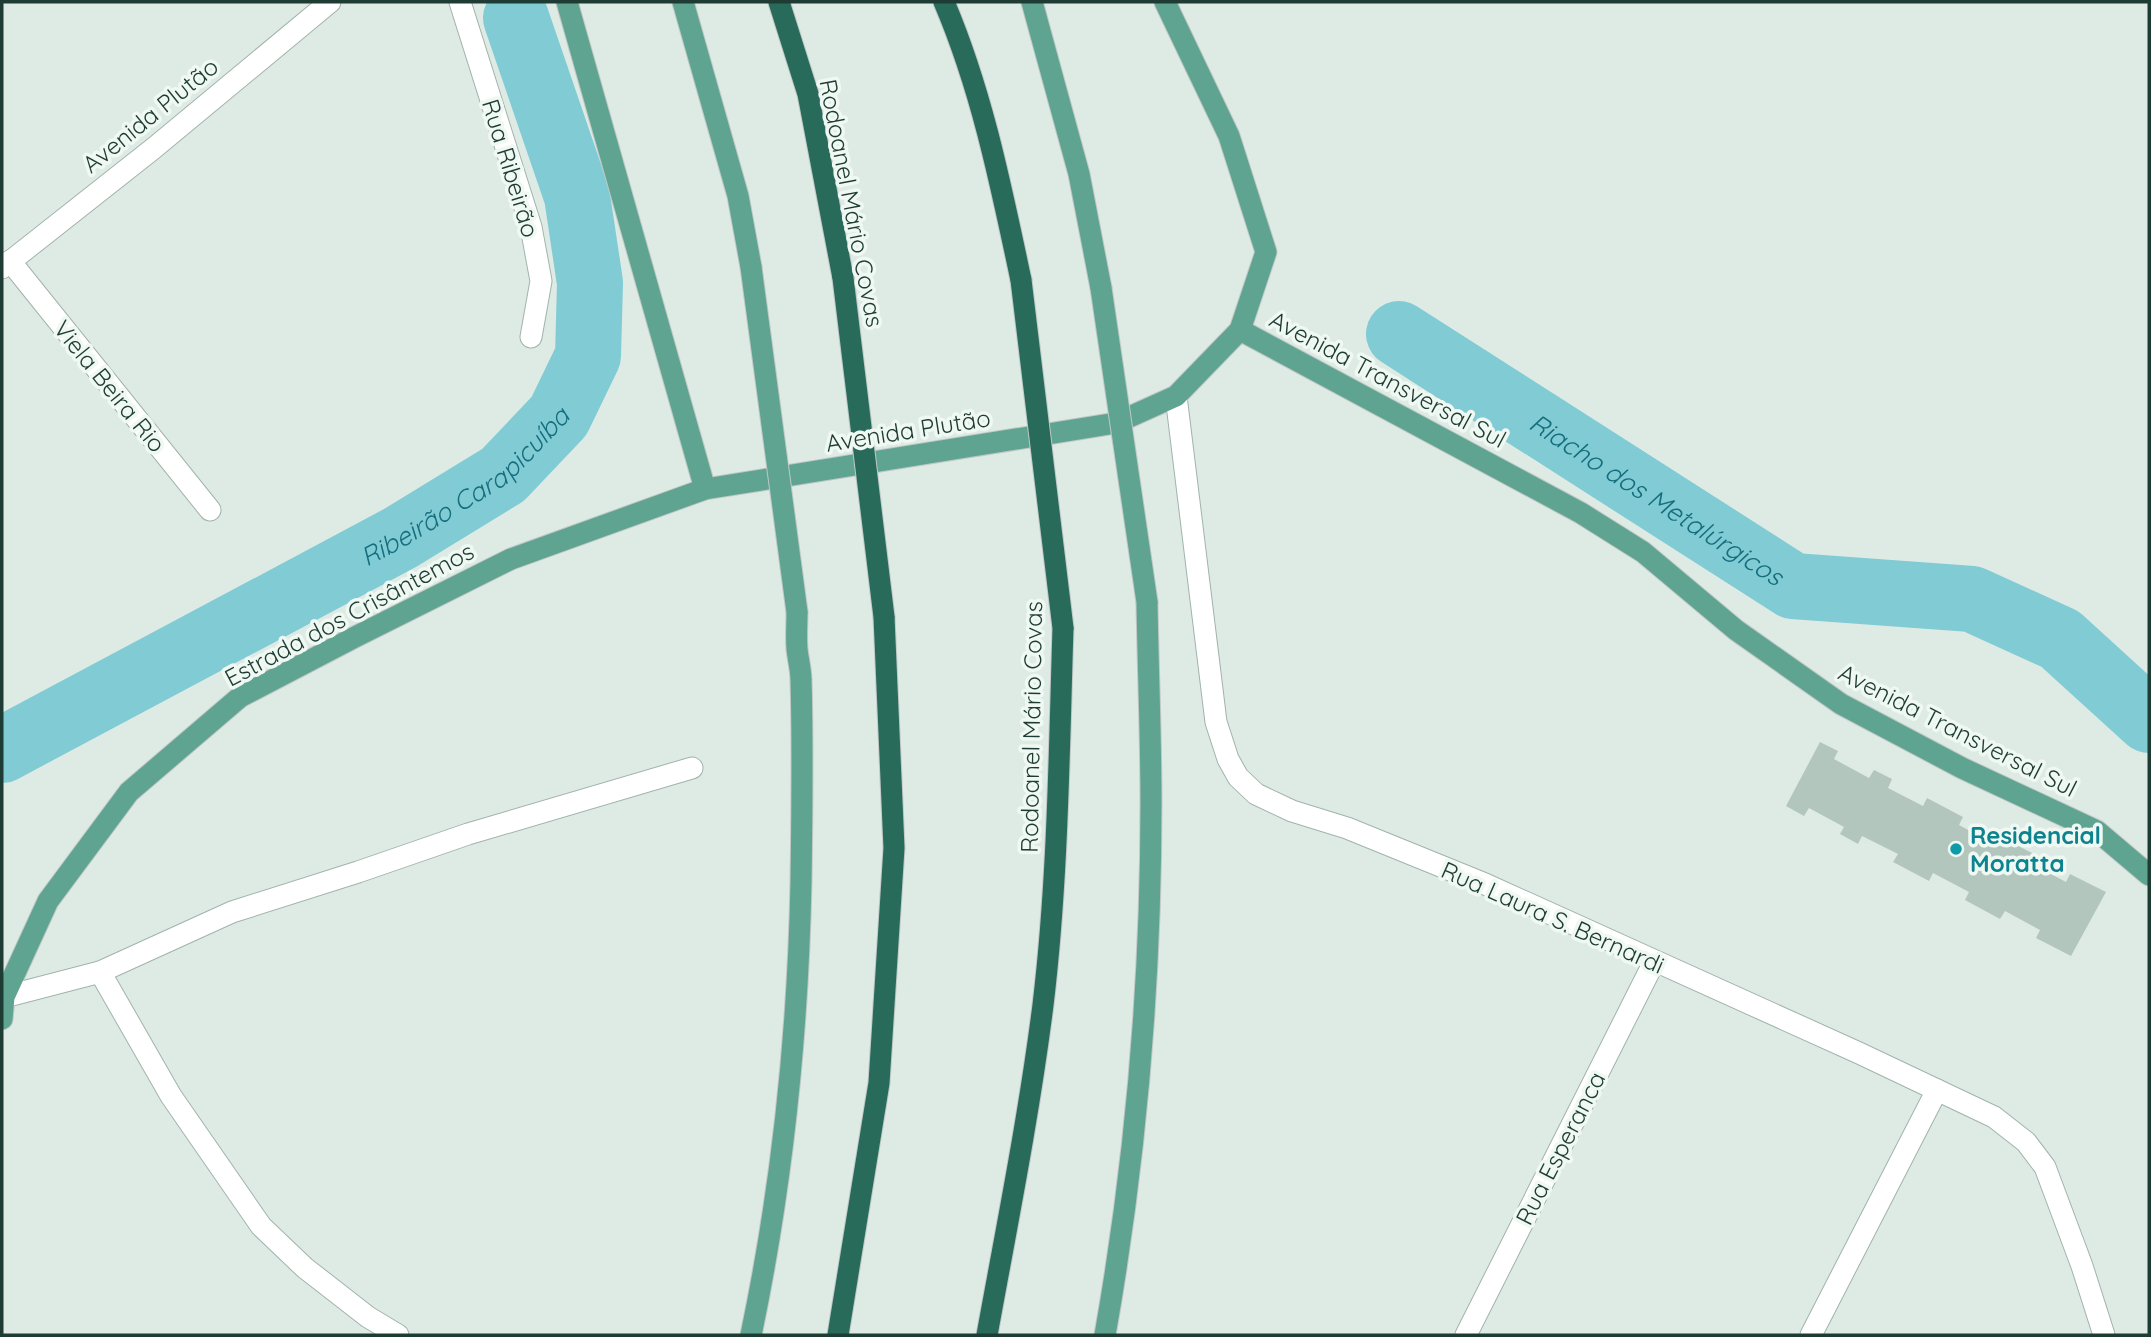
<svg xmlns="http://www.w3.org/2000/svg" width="2151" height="1337" viewBox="0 0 2151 1337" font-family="Quicksand,sans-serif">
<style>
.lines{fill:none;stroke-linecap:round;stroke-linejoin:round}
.river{stroke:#81cbd5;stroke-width:66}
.building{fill:#b3c6be}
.minor-casing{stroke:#a1b3ac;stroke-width:23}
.major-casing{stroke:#c0c8c6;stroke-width:23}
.highway-casing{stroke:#c0c8c6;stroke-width:23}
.minor{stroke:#fff;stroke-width:21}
.major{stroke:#5fa491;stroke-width:21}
.highway{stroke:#286b5b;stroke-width:21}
.major-bridge-casing{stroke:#c0c8c6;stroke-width:23;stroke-linecap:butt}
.highway-bridge-casing{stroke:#c0c8c6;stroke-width:23;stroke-linecap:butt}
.major-bridge{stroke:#5fa491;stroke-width:21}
.highway-bridge{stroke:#286b5b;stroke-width:21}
.culture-dot{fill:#0f9aa8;stroke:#eff8f3;stroke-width:2.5}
.labels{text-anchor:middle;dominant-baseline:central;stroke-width:7;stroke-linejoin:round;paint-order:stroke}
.street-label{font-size:24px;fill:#1e3c33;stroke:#eff8f3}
.culture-label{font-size:24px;font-weight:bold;fill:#0d838f;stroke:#eff8f3;text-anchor:start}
.water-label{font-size:26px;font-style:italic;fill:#146e7c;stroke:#eff8f3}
</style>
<rect width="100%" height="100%" fill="#deebe5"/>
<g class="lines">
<g class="river">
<path id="s1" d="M1399,334L1793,586L1972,599L2060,639L2149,720"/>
<path id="s2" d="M2,750L400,538L503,475L559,416L588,356L590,283L577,196L516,18"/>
</g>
</g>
<path class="building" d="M1820,742L1838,751L1834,759L1869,778L1874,770L1892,779L1888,788L1923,806L1927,798L1963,817L1959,825L1994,844L1999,836L2034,854L2030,863L2066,882L2070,874L2106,892L2071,956L2036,938L2040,930L2005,911L2000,919L1965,900L1969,892L1933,873L1929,881L1893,862L1898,854L1862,836L1858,844L1840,834L1844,827L1809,808L1804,816L1786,806Z"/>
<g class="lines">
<g class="minor-casing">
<g id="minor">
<path d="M460,2L531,227L541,281L531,337"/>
<path d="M10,261L210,510"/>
<path d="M2,268L154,148L330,2"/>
<path d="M1176,396L1216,722L1228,759L1238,777L1256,794L1292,811L1347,828L1485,884L1859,1053L1994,1117L2026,1142L2045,1167L2082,1266L2104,1335"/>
<path d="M100,972L171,1096L261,1226L305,1268L368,1317L398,1335"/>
<path d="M4,997L100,972L232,912L358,872L468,834L692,768"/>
<path d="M1466,1335L1654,962"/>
<path d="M1811,1335L1937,1090"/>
</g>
</g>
<g class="major-casing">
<g id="major">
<path d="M567,2L705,489"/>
<path d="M683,2L738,196L751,267"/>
<path d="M1032,2L1079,174L1101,288"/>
<path d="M1240,330L1581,513L1643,552L1736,630L1841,704L1962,768L2097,831L2149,875"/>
<path d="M2,1019L4,997L48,901L129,792L240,697L355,637L511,559L705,489L1116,423L1176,396L1240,330L1266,252L1229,136L1165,2"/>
<path d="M751,1335C782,1187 798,1033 801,882C802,815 803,748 801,680C801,670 798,659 797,649C796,637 797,624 797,612"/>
<path d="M1105,1335C1136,1160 1151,981 1151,803C1151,736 1148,669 1147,602"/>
</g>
</g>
<g class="highway-casing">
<g id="highway">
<path d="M779,2L808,94L843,278"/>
<path d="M944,2C982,91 1001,186 1021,280"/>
<path d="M838,1335L879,1083L894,848L884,617"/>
<path d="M987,1335C1007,1225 1029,1116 1043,1005C1058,880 1059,754 1063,628"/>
</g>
</g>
<use href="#minor" class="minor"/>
<use href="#major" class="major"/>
<use href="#highway" class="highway"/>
<g class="major-bridge-casing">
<g id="major-bridge">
<path d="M751,267L797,612"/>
<path d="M1101,288L1147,602"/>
</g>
</g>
<g class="highway-bridge-casing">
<g id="highway-bridge">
<path d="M843,278L884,617"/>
<path d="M1021,280L1063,628"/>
</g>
</g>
<use href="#major-bridge" class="major-bridge"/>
<use href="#highway-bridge" class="highway-bridge"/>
</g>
<circle class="culture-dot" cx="1956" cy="849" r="7"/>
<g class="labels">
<g class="street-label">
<text transform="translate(150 115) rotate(-39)">Avenida Plutão</text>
<text transform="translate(511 168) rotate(73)">Rua Ribeirão</text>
<text transform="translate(852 203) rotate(79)">Rodoanel Mário Covas</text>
<text transform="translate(1388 379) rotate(28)">Avenida Transversal Sul</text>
<text transform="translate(110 386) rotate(51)">Viela Beira Rio</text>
<text transform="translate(908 430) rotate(-9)">Avenida Plutão</text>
<text transform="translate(349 614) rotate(-28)">Estrada dos Crisântemos</text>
<text transform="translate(1031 727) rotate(-89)">Rodoanel Mário Covas</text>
<text transform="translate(1958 730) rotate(27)">Avenida Transversal Sul</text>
<text transform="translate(1553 917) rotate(24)">Rua Laura S. Bernardi</text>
<text transform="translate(1560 1148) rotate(-63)">Rua Esperanca</text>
</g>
<g class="culture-label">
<text x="1970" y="835">Residencial<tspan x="1970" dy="28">Moratta</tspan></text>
</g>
<g class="water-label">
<text stroke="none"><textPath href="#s2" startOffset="534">Ribeirão Carapicuíba</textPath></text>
<text stroke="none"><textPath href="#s1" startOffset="306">Riacho dos Metalúrgicos</textPath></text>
</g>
</g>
<rect width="2151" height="1337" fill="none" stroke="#1e3c33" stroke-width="7"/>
</svg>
